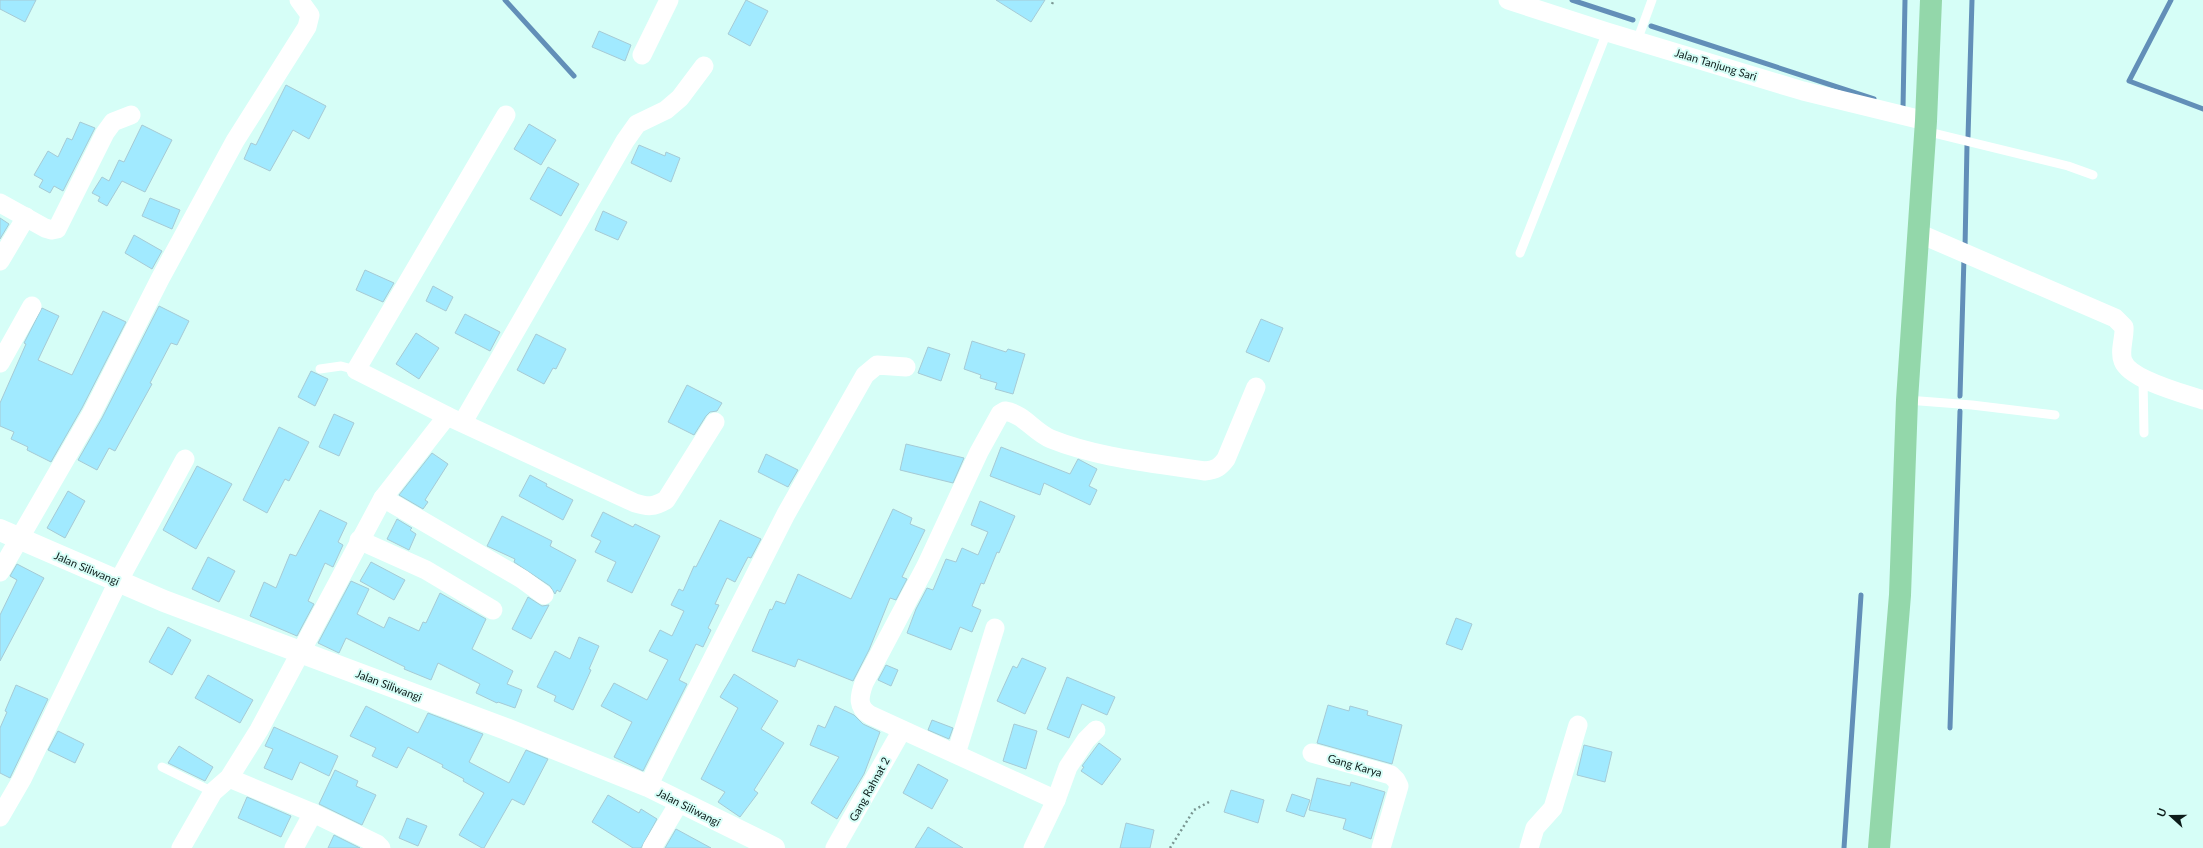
<svg xmlns="http://www.w3.org/2000/svg" width="2203" height="848" viewBox="0 0 2203 848" font-family="Lato,sans-serif">
<style>
.lines{fill:none;stroke-linecap:round;stroke-linejoin:round}
.stream{stroke:#628fb8;stroke-width:5}
.building{fill:#a1eaff;stroke:#a6cad5}
.path{stroke:#799591;stroke-width:2.5;stroke-dasharray:2 3;stroke-linecap:butt}
.service{stroke:#fff;stroke-width:9}
.minor{stroke:#fff;stroke-width:19}
.tertiary{stroke:#fff;stroke-width:22}
.primary{stroke:#93d7aa;stroke-width:22}
.labels{text-anchor:middle;dominant-baseline:central;stroke-width:4;stroke-linejoin:round;paint-order:stroke}
.street-label{font-size:11px;fill:#0d1c1a;stroke:#d6fef7}
</style>
<rect width="100%" height="100%" fill="#d6fef7"/>
<g class="lines">
<g class="stream">
<path d="M505,0L574,76"/>
<path d="M1572,0L1633,20"/>
<path d="M2171,0L2129,81L2203,109"/>
<path d="M1651,26L1874,99"/>
<path d="M1901,108H1903L1905,0"/>
<path d="M1968,137L1972,0"/>
<path d="M1965,248L1967,145"/>
<path d="M1960,396L1964,257"/>
<path d="M1950,728L1960,411"/>
<path d="M1844,848L1861,595"/>
</g>
</g>
<g class="building">
<path d="M0,0H36L25,22L0,9Z"/>
<path d="M746,0L768,11L750,46L728,34Z"/>
<path d="M996,0H1045L1031,22Z"/>
<path d="M599,31L631,45L625,61L592,47Z"/>
<path d="M286,85L326,106L309,139L293,130L270,171L244,159L251,143L256,145Z"/>
<path d="M80,122L95,128L63,191L54,186L50,193L39,187L43,180L34,175L48,151L58,157L67,138L72,140Z"/>
<path d="M529,124L556,140L541,165L514,149Z"/>
<path d="M142,125L172,140L145,192L122,181L107,206L98,201L100,197L92,193L102,177L109,181L119,160L124,162Z"/>
<path d="M639,145L665,156L666,152L680,158L671,182L631,163Z"/>
<path d="M548,167L579,184L561,216L530,199Z"/>
<path d="M150,198L180,210L172,229L142,216Z"/>
<path d="M603,211L627,222L618,240L595,230Z"/>
<path d="M0,218L9,224L0,239Z"/>
<path d="M134,235L162,251L152,269L125,253Z"/>
<path d="M365,270L394,283L383,302L356,290Z"/>
<path d="M433,286L453,297L446,311L426,301Z"/>
<path d="M159,306L189,321L177,345L171,343L150,383L152,384L115,451L109,448L97,470L78,460L102,418Z"/>
<path d="M42,308L59,316L38,360L72,375L103,311L126,322L82,408L51,462L27,450L28,447L11,439L14,432L0,426V403L26,344L24,343Z"/>
<path d="M465,314L500,332L490,351L455,333Z"/>
<path d="M1261,319L1283,328L1269,362L1246,352Z"/>
<path d="M416,333L439,348L419,379L396,364Z"/>
<path d="M536,334L566,349L556,369L553,368L544,384L517,370Z"/>
<path d="M972,341L1006,352L1008,349L1025,354L1013,394L995,389L997,383L980,378L981,375L964,369Z"/>
<path d="M928,347L950,354L941,381L918,373Z"/>
<path d="M311,371L328,379L315,406L298,397Z"/>
<path d="M687,385L722,403L717,411L710,412L706,416L694,435L668,422Z"/>
<path d="M334,414L354,423L339,456L319,447Z"/>
<path d="M279,427L309,442L289,481L285,479L267,513L243,500Z"/>
<path d="M906,444L964,458L953,483L900,470Z"/>
<path d="M1001,447L1070,474L1078,459L1097,469L1089,486L1097,490L1090,505L1044,483L1040,495L990,476Z"/>
<path d="M432,453L448,464L425,500L428,502L423,509L399,495Z"/>
<path d="M766,454L798,470L788,487L758,472Z"/>
<path d="M197,466L232,484L196,549L163,530Z"/>
<path d="M530,475L547,484L546,486L573,500L563,520L519,496Z"/>
<path d="M68,491L85,501L65,538L47,528Z"/>
<path d="M980,501L1015,516L999,553L997,552L984,584L981,583L972,606L981,610L972,632L960,627L951,650L907,633L916,609L927,588L933,590L946,559L956,562L962,548L978,555L988,532L971,525Z"/>
<path d="M893,509L912,518L910,524L925,530L902,577L907,579L896,600L890,598L869,650L853,681L798,659L795,667L752,651L770,609L772,610L776,601L785,604L798,574L851,599Z"/>
<path d="M320,510L347,523L338,542L343,545L333,567L325,563L308,601L314,604L297,636L250,616L264,582L276,588L290,554L296,556Z"/>
<path d="M603,512L633,527L635,524L660,536L632,593L607,581L616,562L595,552L601,541L591,536Z"/>
<path d="M502,516L552,541L550,546L576,560L560,592L557,590L555,594L550,586L514,562L515,559L487,546Z"/>
<path d="M397,519L412,528L410,530L416,534L409,550L387,539Z"/>
<path d="M720,520L761,539L751,558L748,557L735,582L727,578L715,604L719,605L708,628L711,630L703,647L696,644L679,680L687,684L643,771L614,757L632,722L601,706L614,683L647,700L668,660L649,651L660,630L672,636L684,611L671,605L679,589L683,591L694,566L696,567Z"/>
<path d="M208,557L235,571L219,602L192,589Z"/>
<path d="M371,562L405,580L394,600L360,581Z"/>
<path d="M17,564L44,578L0,661V615L17,580L10,576Z"/>
<path d="M351,581L369,589L357,614L384,628L389,617L419,631L423,622L426,623L440,593L486,619L472,649L513,671L507,684L522,690L515,708L498,702L497,703L476,693L480,684L438,663L431,680L404,669L405,667L346,638L339,653L318,643Z"/>
<path d="M528,597L542,606L549,605L531,639L512,629Z"/>
<path d="M1456,618L1472,624L1462,650L1446,644Z"/>
<path d="M168,627L191,640L172,675L149,662Z"/>
<path d="M579,637L599,646L589,669L591,670L573,710L554,701L556,696L537,687L555,651L570,659Z"/>
<path d="M1022,658L1046,668L1025,714L997,701L1013,666L1017,668Z"/>
<path d="M886,665L898,670L891,686L878,680Z"/>
<path d="M734,674L778,701L761,729L784,743L754,790L758,793L740,817L718,802L725,792L701,779L738,708L720,697Z"/>
<path d="M208,675L253,700L240,723L195,698Z"/>
<path d="M1067,677L1115,697L1107,715L1082,704L1069,738L1047,729Z"/>
<path d="M16,685L48,699L10,778L0,773V728L7,712L5,711Z"/>
<path d="M1328,705L1349,711L1350,706L1368,711L1367,715L1402,725L1392,764L1317,743Z"/>
<path d="M366,706L418,733L428,713L483,734L469,762L509,783L526,750L548,759L524,805L512,799L484,848H482L459,835L484,793L463,781L464,779L442,767L443,765L408,747L397,768L372,756L376,748L350,736Z"/>
<path d="M835,706L854,715L863,724L880,732L864,774L837,819L811,803L839,757L810,745L818,725L825,728Z"/>
<path d="M932,720L953,728L949,739L928,730Z"/>
<path d="M1014,724L1037,731L1026,769L1003,761Z"/>
<path d="M274,727L338,756L329,776L300,762L292,780L264,768L273,749L265,746Z"/>
<path d="M58,731L84,744L75,763L48,750Z"/>
<path d="M1099,743L1121,759L1102,785L1081,771L1084,767L1082,766Z"/>
<path d="M1584,745L1612,752L1605,782L1577,775Z"/>
<path d="M179,746L213,767L205,781L168,763Z"/>
<path d="M918,764L948,780L932,809L903,793Z"/>
<path d="M335,770L358,781L356,786L376,795L362,825L319,804Z"/>
<path d="M1317,778L1350,786L1351,782L1385,792L1371,839L1343,829L1346,819L1309,810Z"/>
<path d="M1231,790L1264,800L1258,823L1224,812Z"/>
<path d="M1292,794L1310,800L1304,817L1286,811Z"/>
<path d="M608,795L639,813L641,809L657,819L641,848H633L592,822Z"/>
<path d="M247,797L291,816L281,837L238,818Z"/>
<path d="M407,818L427,826L418,846L399,838Z"/>
<path d="M1126,823L1154,830L1150,848H1120Z"/>
<path d="M928,827L963,848H915Z"/>
<path d="M676,829L711,848H665Z"/>
<path d="M334,835L360,848H328Z"/>
</g>
<g class="lines">
<g class="path">
<path d="M1052,4L1054,0"/>
<path d="M1170,848L1194,810L1209,802"/>
</g>
<g class="service">
<path d="M1637,41L1652,0"/>
<path d="M1925,131L2068,166L2093,175"/>
<path d="M1520,253L1607,32"/>
<path d="M320,369L341,366L356,370"/>
<path d="M2143,378L2144,433"/>
<path d="M1907,400L1972,405L2055,415"/>
<path d="M162,767L213,792"/>
</g>
<g class="minor">
<path d="M1508,0L1607,32L1803,91L1926,121"/>
<path d="M642,55L669,0"/>
<path d="M506,115L356,370L447,416L635,503C648,507 654,507 666,500L715,422"/>
<path d="M0,203L45,228L52,230L57,229L105,133L113,122L131,115"/>
<path d="M1918,233L2115,318L2124,327C2125,337 2119,351 2123,361C2130,380 2185,394 2203,400"/>
<path d="M0,261L26,217"/>
<path d="M0,363L32,306"/>
<path d="M463,422L625,141L637,124L666,110L680,98L704,66"/>
<path d="M383,498L522,579L544,595"/>
<path d="M359,540L426,570L493,610"/>
<path d="M0,572L92,413L160,279L235,141L307,27L310,15L299,0"/>
<path d="M1312,753L1391,775L1396,780L1399,786L1381,848"/>
<path d="M956,754L995,628"/>
<path d="M229,778L313,813L377,844L381,848"/>
<path d="M648,786L786,514L865,375L877,365L906,367"/>
<path d="M1056,800L870,715C857,707 859,697 864,683L926,566L979,452L1000,414L1005,411C1024,414 1034,432 1051,439C1098,458 1155,463 1205,471C1216,470 1220,467 1226,459L1256,387"/>
<path d="M0,817L22,779L118,582L185,459"/>
<path d="M181,848L213,792L229,778L259,730L383,498L447,416"/>
<path d="M294,848L313,813"/>
<path d="M652,848L679,803"/>
<path d="M835,848L902,730"/>
<path d="M1033,848L1056,800L1068,767L1086,740L1096,730"/>
<path d="M1529,848L1535,828L1553,808L1578,725"/>
</g>
<path class="tertiary" d="M0,530L164,601L506,729L648,786L774,848"/>
<path class="primary" d="M1879,848L1900,595L1907,400L1926,121L1931,0"/>
</g>
<g class="labels">
<g class="street-label">
<text transform="translate(1716 64) rotate(17)">Jalan Tanjung Sari</text>
<text transform="translate(87 568) rotate(23)">Jalan Siliwangi</text>
<text transform="translate(389 685) rotate(21)">Jalan Siliwangi</text>
<text transform="translate(1355 765) rotate(16)">Gang Karya</text>
<text transform="translate(869 789) rotate(-61)">Gang Rahnat 2</text>
<text transform="translate(689 807) rotate(27)">Jalan Siliwangi</text>
</g>
</g>
<g transform="translate(2171 816) rotate(291)" stroke="#d6fef7" stroke-width="3" paint-order="stroke">
<path d="M0-3L7 15L0 10L-7 15Z" fill="#0d1c1a"/>
<text y="-6" font-size="11" font-weight="bold" text-anchor="middle" fill="#0d1c1a">U</text>
</g>
</svg>
